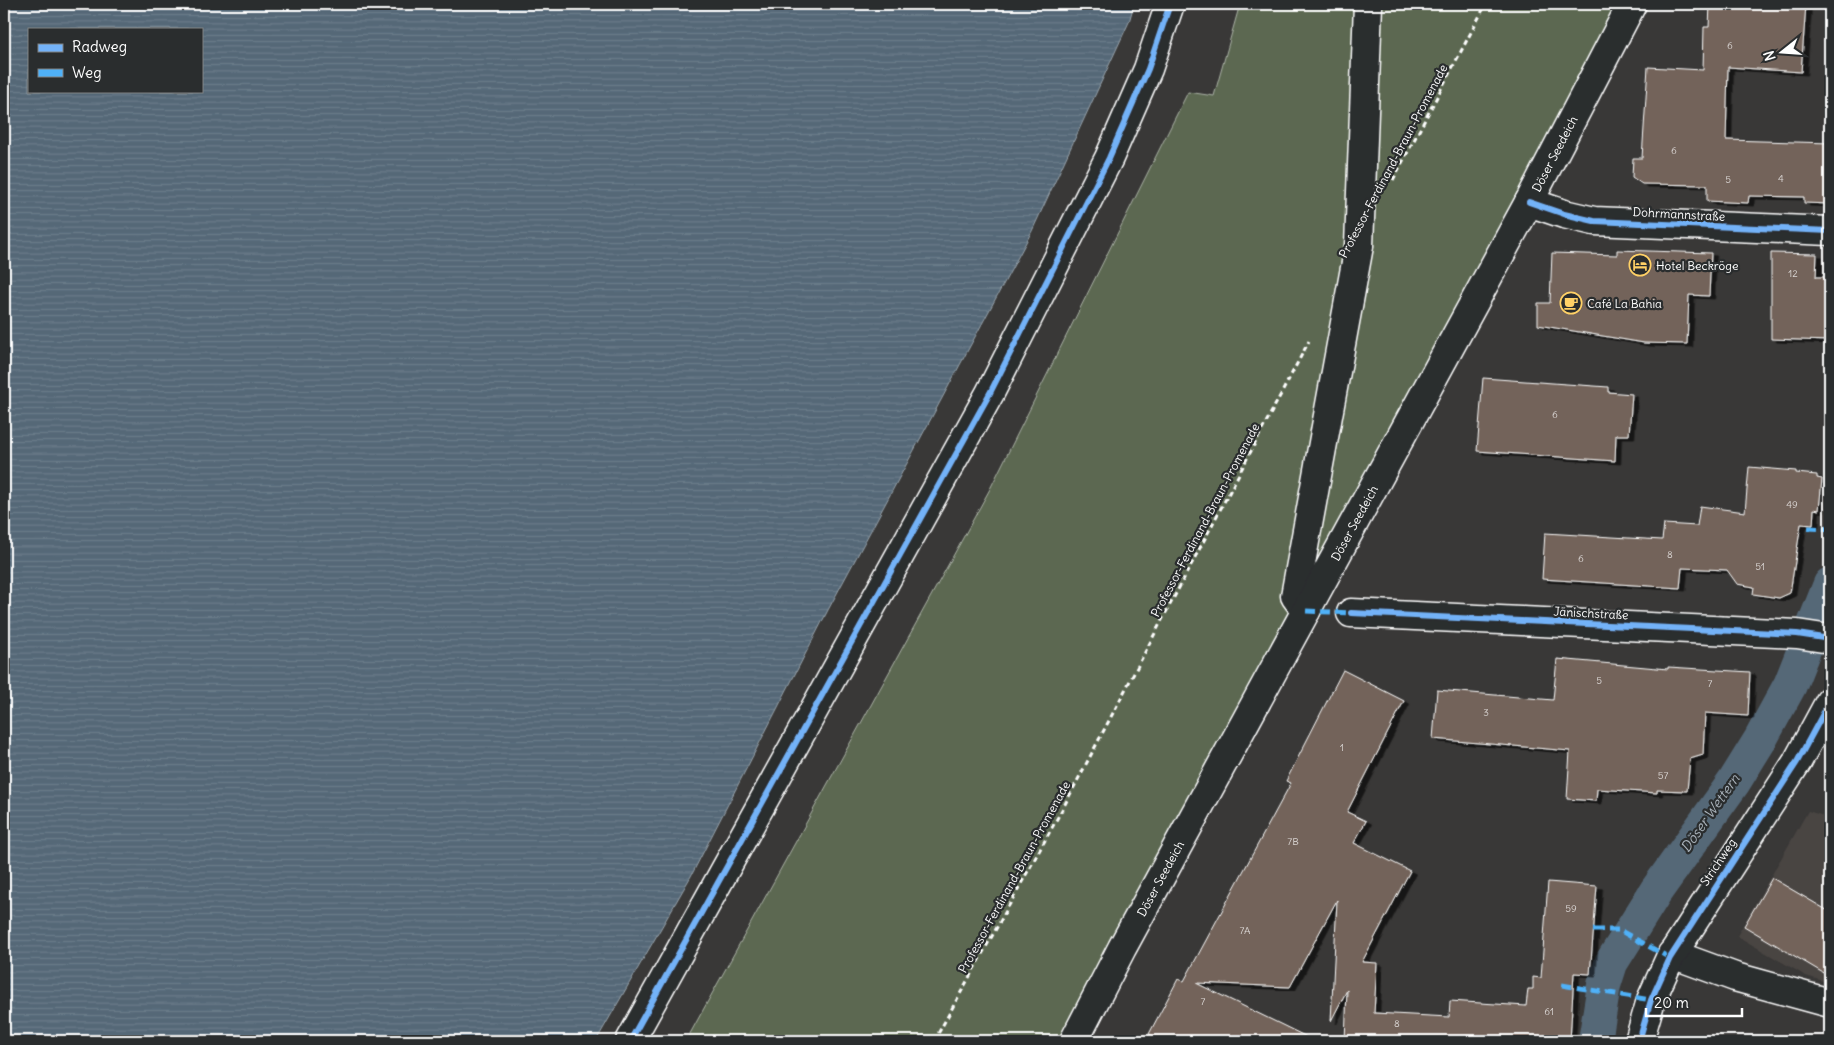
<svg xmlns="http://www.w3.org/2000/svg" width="1834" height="1045" viewBox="0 0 1834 1045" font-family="Delius,sans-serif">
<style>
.built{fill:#4a4542}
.grass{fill:#5b6851;stroke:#adb4a8}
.water{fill:url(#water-rules);stroke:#98a4ad;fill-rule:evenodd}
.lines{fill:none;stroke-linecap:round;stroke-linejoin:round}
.canal{stroke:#546777;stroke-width:34}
.building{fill:#73645a;stroke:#fff;filter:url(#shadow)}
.minor-casing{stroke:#fff;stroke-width:31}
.path{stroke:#fff;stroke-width:3;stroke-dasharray:5 4;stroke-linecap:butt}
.minor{stroke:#2a2d2e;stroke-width:28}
.quiet{stroke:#4fb1f8;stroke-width:5;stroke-dasharray:10 5;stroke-linecap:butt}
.cycleway-casing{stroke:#2a2d2e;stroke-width:9}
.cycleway{stroke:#73b2f8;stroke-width:6}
.labels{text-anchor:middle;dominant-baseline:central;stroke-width:4.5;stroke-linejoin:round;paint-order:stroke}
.number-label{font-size:10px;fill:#dcd8d6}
.street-label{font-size:12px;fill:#fff;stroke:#2a2d2e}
.poi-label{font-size:12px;fill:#fff;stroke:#2a2d2e;text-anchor:start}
.water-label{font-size:14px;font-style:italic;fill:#aab3bb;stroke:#2a2d2e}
</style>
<defs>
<pattern id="water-rules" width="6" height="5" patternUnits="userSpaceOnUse" patternTransform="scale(1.25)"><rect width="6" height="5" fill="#546777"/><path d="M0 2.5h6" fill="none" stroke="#6e7e8b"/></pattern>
<filter id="shadow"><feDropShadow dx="5.5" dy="3" stdDeviation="0" flood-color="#0009"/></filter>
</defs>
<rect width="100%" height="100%" fill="#393837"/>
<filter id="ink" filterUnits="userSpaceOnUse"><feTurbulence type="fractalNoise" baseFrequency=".02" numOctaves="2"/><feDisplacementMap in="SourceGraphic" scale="10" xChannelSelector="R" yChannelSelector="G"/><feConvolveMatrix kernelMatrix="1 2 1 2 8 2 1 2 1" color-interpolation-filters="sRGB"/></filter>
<g filter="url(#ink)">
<path class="built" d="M1808,811L1830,818V983L1806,976L1737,936Z"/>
<path class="grass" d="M1240,4H1620L1520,198L1063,1041H686L990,489L1188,92L1214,96Z"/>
<path class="water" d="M4,4H1134L1129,22L1032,231L828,610L691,876L596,1041H4ZM29,29H201V91H29Z"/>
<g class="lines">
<path class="canal" d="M1595,1041L1604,985L1611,963L1656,891L1734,782L1760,740L1790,685L1830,584"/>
</g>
<g class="building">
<path d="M1710,4H1806L1801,72L1728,67L1726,140L1830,143V204L1804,203V197L1749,196L1748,203L1707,201V185L1642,184L1632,177L1633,158H1642L1648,67L1703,70L1704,27H1709Z"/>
<path d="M1617,250L1711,253L1709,296L1689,295L1687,344L1644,343L1538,325V303H1550L1552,253L1617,255Z"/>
<path d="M1771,253L1817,254L1816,277H1830V341L1771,339Z"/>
<path d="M1483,378L1608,387V392L1632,394L1629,435H1616L1615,461L1477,451Z"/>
<path d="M1749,467L1796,471V473L1817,475V478L1822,479L1819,510L1814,509L1813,525L1801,524L1790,593L1779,598L1753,594L1754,587L1737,584L1727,570L1682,568L1680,588L1542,579L1545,533L1662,540L1664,524L1697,526L1700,506L1745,512Z"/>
<path d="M1557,659L1668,669V667L1750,672L1748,716L1705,713L1703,755L1690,759L1687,791L1657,790V793L1597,789L1596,801L1567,799L1570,751L1433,739L1437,690L1553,700Z"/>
<path d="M1343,670L1404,701L1347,812L1366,821L1354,843L1410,871L1362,962L1377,963L1374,1013L1449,1017L1450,1001L1526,1006L1528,989H1533V977L1541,978L1548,882L1597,886L1590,974L1574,973L1570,1041H1345L1347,990L1331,1021L1337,900L1290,987L1196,983L1315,1041H1163L1149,1034L1178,979L1184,981L1291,783L1286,781Z"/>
<path d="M1772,878L1830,912V977L1744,926Z"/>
</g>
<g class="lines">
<g class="minor-casing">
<g id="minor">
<path d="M1529,202L1564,214L1594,221L1830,231"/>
<path d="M1306,611L1295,596L1359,246L1368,4"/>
<path d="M1351,613L1797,634L1830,639"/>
<path d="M1672,954L1735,977L1830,1003"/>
<path d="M630,1041L990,393L1109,158L1148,69L1170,4"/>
<path id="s1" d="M1074,1041L1122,948L1529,202L1632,4"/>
<path d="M1639,1041L1651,1000L1670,958L1797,762L1830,701"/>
</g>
</g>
<g class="path">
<path d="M1393,180L1486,4"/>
<path d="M934,1041L1064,806L1309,341"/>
</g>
<use href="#minor" class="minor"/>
<g class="quiet">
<path d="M1808,528L1830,529"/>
<path d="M1306,611L1351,613"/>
<path d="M1593,930H1619L1670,958"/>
<path d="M1562,985L1651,1000"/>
</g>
<g class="cycleway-casing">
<g id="cycleway">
<path d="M1529,202L1564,214L1594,221L1830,231"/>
<path d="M1351,613L1797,634L1830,639"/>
<path d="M630,1041L990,393L1109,158L1148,69L1170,4"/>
<path d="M1639,1041L1651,1000L1670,958L1797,762L1830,701"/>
</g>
</g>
<use href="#cycleway" class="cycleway"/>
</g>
</g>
<defs>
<g id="hotel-ring" transform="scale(1.125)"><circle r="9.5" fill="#2a2d2e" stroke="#ffd166" stroke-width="1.5"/><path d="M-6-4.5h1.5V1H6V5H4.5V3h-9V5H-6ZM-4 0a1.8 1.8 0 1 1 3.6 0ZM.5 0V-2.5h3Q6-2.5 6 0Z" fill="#ffd166"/></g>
<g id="cafe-ring" transform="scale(1.125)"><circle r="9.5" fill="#2a2d2e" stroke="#ffd166" stroke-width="1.5"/><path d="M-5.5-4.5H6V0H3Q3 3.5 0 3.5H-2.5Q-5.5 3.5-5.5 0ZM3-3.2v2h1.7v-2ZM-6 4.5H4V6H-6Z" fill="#ffd166"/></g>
</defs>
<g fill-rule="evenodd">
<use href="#hotel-ring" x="1640" y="265"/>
<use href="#cafe-ring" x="1571" y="303"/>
</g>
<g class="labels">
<g class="number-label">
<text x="1730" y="45">6</text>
<text x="1674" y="150">6</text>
<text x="1781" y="178">4</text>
<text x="1728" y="179">5</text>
<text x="1793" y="273">12</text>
<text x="1555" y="414">6</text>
<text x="1792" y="504">49</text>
<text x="1670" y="554">8</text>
<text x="1581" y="558">6</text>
<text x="1760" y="566">51</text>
<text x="1599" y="680">5</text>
<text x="1710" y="683">7</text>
<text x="1486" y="712">3</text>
<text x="1342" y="747">1</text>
<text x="1663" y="775">57</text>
<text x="1293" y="841">7B</text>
<text x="1571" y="908">59</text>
<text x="1245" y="930">7A</text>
<text x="1203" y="1001">7</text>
<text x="1549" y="1011">61</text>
<text x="1397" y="1023">8</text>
</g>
<g class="street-label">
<text stroke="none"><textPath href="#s1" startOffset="1009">Döser Seedeich</textPath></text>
<text transform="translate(1393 161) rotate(-62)">Professor-Ferdinand-Braun-Promenade</text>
<text transform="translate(1679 214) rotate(3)">Dohrmannstraße</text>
<text transform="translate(1205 520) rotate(-62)">Professor-Ferdinand-Braun-Promenade</text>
<text stroke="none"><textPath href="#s1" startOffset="589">Döser Seedeich</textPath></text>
<text transform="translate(1591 613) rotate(3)">Jänischstraße</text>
<text transform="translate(1718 862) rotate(-56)">Strichweg</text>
<text transform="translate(1014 877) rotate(-61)">Professor-Ferdinand-Braun-Promenade</text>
<text stroke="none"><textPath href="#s1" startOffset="184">Döser Seedeich</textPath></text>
</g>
<g class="poi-label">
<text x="1656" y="265">Hotel Beckröge</text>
<text x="1587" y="303">Café La Bahia</text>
</g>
<g class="water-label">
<text transform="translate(1710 813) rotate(-55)">Döser Wettern</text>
</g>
</g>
<rect width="1834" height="1045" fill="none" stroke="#2a2d2e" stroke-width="20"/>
<rect x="10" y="10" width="1814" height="1025" fill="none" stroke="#fff" stroke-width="2" filter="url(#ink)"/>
<rect x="28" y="28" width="175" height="65" fill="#2a2d2e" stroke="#7f8182"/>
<rect x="38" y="44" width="25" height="8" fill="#73b2f8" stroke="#7f8182"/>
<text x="72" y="52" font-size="15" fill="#ffffff">Radweg</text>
<rect x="38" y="69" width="25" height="8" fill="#4fb1f8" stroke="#7f8182"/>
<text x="72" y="78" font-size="15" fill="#ffffff">Weg</text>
<g transform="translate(1782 52) rotate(253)" stroke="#2a2d2e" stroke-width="4" paint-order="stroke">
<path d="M0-4L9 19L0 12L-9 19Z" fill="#ffffff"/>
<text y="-8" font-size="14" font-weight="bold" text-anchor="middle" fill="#ffffff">N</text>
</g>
<path d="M1646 1008v8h96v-8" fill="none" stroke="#ffffff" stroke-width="2.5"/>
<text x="1654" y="1008" font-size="15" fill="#ffffff" stroke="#2a2d2e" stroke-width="4" paint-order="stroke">20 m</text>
</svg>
